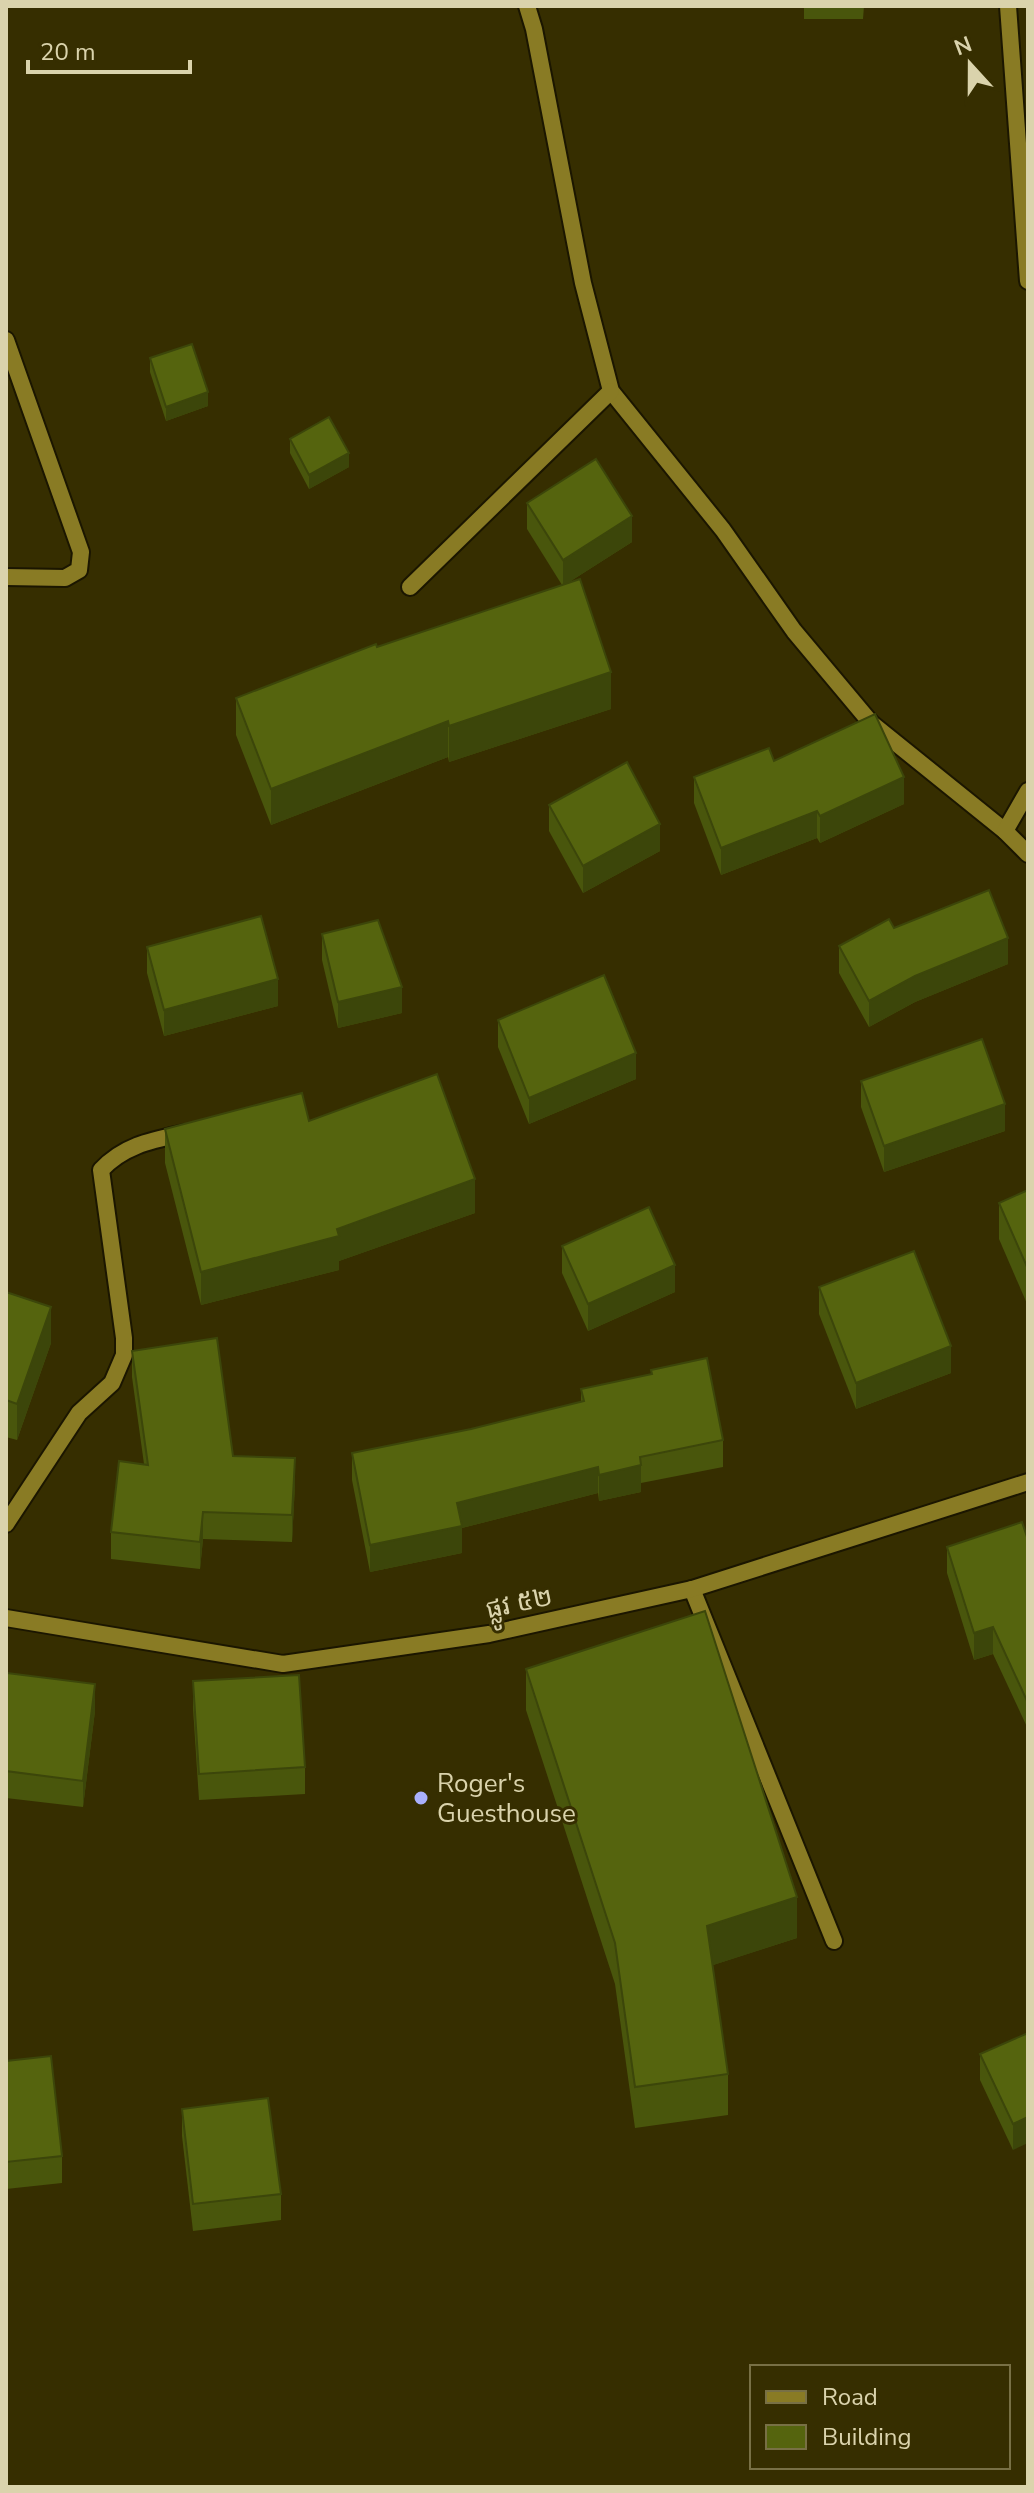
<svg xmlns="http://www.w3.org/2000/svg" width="1034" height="2493" viewBox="0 0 1034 2493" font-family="'Nunito Sans','Noto Sans Khmer',sans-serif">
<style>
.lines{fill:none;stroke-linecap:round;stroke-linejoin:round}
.minor-casing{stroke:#1b1600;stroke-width:20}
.tertiary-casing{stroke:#1b1600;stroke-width:20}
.minor{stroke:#897b24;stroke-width:16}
.tertiary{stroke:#897b24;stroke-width:16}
.wall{fill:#49560c}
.shaded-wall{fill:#3c460a}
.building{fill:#55640e;stroke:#3c460a;stroke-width:2}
.poi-dot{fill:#a9b0fc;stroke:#362e00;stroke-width:3}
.labels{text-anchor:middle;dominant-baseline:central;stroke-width:6;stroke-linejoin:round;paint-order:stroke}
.street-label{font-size:26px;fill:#dad3ac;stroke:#362e00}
.poi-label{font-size:26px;fill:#dad3ac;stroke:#362e00;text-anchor:start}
</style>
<rect width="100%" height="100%" fill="#362e00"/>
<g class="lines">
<g class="minor-casing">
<g id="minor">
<path d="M527,6L534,29L583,283L611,391L723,530L794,631L871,723L1005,831"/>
<path d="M1008,6L1028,281"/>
<path d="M6,340L81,552L79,570L65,578L6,577"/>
<path d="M410,587L611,391"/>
<path d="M1028,791L1005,831L1028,854"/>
<path d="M6,1524L79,1413L112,1383L124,1355V1338L101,1170C124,1145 153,1140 185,1133"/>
<path d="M692,1589L834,1941"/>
</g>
</g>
<g class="tertiary-casing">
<path id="tertiary" d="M6,1618L283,1664L489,1634L692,1589L1028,1482"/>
</g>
<use href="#minor" class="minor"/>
<use href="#tertiary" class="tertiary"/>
</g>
<g class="wall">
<path d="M804,6H864L863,19H804Z"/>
<path d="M150,358L208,406L166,421L150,372Z"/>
<path d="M290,439L349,467L309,489L290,453Z"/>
<path d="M527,503L632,542L566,584L611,709L449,762L448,757L271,825L236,735V698L377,647L562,585L527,529Z"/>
<path d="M774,761L904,804L820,843L817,838L721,875L694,803V777Z"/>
<path d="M549,805L660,851L583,893L549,831Z"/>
<path d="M894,928L1008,964L915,1002L869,1027L839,973V946Z"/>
<path d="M322,934L402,1013L338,1028L322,960Z"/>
<path d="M147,947L278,1006L164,1036L147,973Z"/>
<path d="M498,1020L636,1079L529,1124L498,1047Z"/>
<path d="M861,1081L1005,1131L884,1172L861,1107Z"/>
<path d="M309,1121L475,1213L339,1261V1270L201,1305L165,1163V1129Z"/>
<path d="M1028,1190V1306L999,1239V1203Z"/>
<path d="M562,1246L675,1292L588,1331L562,1273Z"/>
<path d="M819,1287L951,1373L856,1409L819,1314Z"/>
<path d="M6,1292L51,1343L17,1440L6,1437Z"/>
<path d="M132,1351L233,1456L295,1484L292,1542L203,1539L200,1569L111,1559V1532L144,1464L132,1377Z"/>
<path d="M651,1370L723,1440V1467L641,1483V1492L599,1501L598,1493L462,1528V1553L370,1572L352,1480V1453L471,1429L581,1402V1389L651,1375Z"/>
<path d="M1028,1540V1729L993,1654L974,1660L947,1573V1547Z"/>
<path d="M526,1669L797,1938L713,1965L728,2074V2115L635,2128L615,1984L526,1710Z"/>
<path d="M6,1681L95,1711L83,1807L6,1798Z"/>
<path d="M193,1681L305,1767V1794L199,1800L193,1708Z"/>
<path d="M1028,2033L1013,2150L980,2080V2054Z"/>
<path d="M6,2061L62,2156V2183L6,2189Z"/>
<path d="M182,2109L281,2194V2220L193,2231L182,2136Z"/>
</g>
<g class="shaded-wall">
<path d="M208,392V406L166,421V407Z"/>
<path d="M349,453V467L309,489V475Z"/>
<path d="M632,516V542L563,586V560Z"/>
<path d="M611,672V709L449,762V726Z"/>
<path d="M448,721V757L271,825V789Z"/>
<path d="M904,777V804L820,843V816Z"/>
<path d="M817,811V838L721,875V848Z"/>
<path d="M660,824V851L583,893V866Z"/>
<path d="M1008,938V964L915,1002L869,1027V1001L915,976Z"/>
<path d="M278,979V1006L164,1036V1010Z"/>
<path d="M402,987V1013L338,1028V1002Z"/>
<path d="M636,1053V1079L529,1124V1098Z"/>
<path d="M1005,1104V1131L884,1172V1146Z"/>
<path d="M475,1179V1213L339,1261V1270L201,1305V1272L337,1229Z"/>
<path d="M675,1265V1292L588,1331V1304Z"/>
<path d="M51,1307V1343L17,1440V1404Z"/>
<path d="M951,1346V1373L856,1409V1383Z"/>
<path d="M295,1458V1484L292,1542V1515Z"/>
<path d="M641,1465V1492L599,1501V1475Z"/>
<path d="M598,1467V1493L462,1528V1553L370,1572V1545L457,1503Z"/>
<path d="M203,1512V1539L200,1569V1542Z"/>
<path d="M993,1627V1654L974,1660V1633Z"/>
<path d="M95,1684V1711L83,1807V1781Z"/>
<path d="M797,1897V1938L707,1967V1926Z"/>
<path d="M1028,2117V2143L1013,2150V2124Z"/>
</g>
<g class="building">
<path d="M192,344L208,392L166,407L150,358Z"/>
<path d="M329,417L349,453L309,475L290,439Z"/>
<path d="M596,459L632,516L563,560L527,503Z"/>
<path d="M580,579L611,672L449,726L448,721L271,789L236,698L376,644L377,647Z"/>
<path d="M875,714L904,777L820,816L817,811L721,848L694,777L769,748L774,761Z"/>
<path d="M627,762L660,824L583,866L549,805Z"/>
<path d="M989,890L1008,938L915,976L869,1001L839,946L889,919L894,928Z"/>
<path d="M261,916L278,979L164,1010L147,947Z"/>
<path d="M378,920L402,987L338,1002L322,934Z"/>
<path d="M604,975L636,1053L529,1098L498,1020Z"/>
<path d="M982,1039L1005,1104L884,1146L861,1081Z"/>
<path d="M437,1074L475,1179L337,1229L339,1236L201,1272L165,1129L302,1093L309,1121Z"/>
<path d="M1028,1190V1269L999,1203Z"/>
<path d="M649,1207L675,1265L588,1304L562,1246Z"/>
<path d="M914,1251L951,1346L856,1383L819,1287Z"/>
<path d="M6,1292L51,1307L17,1404L6,1400Z"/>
<path d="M217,1338L233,1456L295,1458L292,1515L203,1512L200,1542L111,1532L119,1461L148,1465L132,1351Z"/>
<path d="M707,1358L723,1440L640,1457L641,1465L599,1475L598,1467L457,1503L462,1526L370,1545L352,1453L471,1429L584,1401L581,1389L652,1374L651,1370Z"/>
<path d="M1022,1522L1028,1540V1703L993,1627L974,1633L947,1547Z"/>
<path d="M705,1611L797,1897L707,1926L728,2074L635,2087L615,1943L526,1669Z"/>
<path d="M7,1673L95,1684L83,1781L6,1771Z"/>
<path d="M299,1675L305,1767L199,1774L193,1681Z"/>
<path d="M1028,2033V2117L1013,2124L980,2054Z"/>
<path d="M51,2056L62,2156L6,2162V2061Z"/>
<path d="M268,2098L281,2194L193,2204L182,2109Z"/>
</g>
<circle class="poi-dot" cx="421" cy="1798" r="8"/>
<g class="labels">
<g class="street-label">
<text transform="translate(519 1603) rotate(-12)">ផ្លូវ ៥២</text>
</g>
<g class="poi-label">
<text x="437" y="1783">Roger's<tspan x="437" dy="30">Guesthouse</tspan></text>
</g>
</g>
<rect width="1034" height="2493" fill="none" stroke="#dad3ac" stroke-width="16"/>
<rect x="750" y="2365" width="260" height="104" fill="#362e00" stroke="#787045" stroke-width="2"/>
<rect x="766" y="2391" width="40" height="12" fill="#897b24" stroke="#787045" stroke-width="2"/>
<text x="822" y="2405" font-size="24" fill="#dad3ac">Road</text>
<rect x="766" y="2425" width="40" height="24" fill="#55640e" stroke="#787045" stroke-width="2"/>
<text x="822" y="2445" font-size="24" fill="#dad3ac">Building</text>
<g transform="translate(970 64) rotate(339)" stroke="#362e00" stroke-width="6" paint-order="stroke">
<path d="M0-6L14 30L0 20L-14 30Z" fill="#dad3ac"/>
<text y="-12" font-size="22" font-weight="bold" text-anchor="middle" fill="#dad3ac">N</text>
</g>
<path d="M28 60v12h162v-12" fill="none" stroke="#dad3ac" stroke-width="4"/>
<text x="40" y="60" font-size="24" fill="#dad3ac" stroke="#362e00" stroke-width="6" paint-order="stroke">20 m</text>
</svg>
